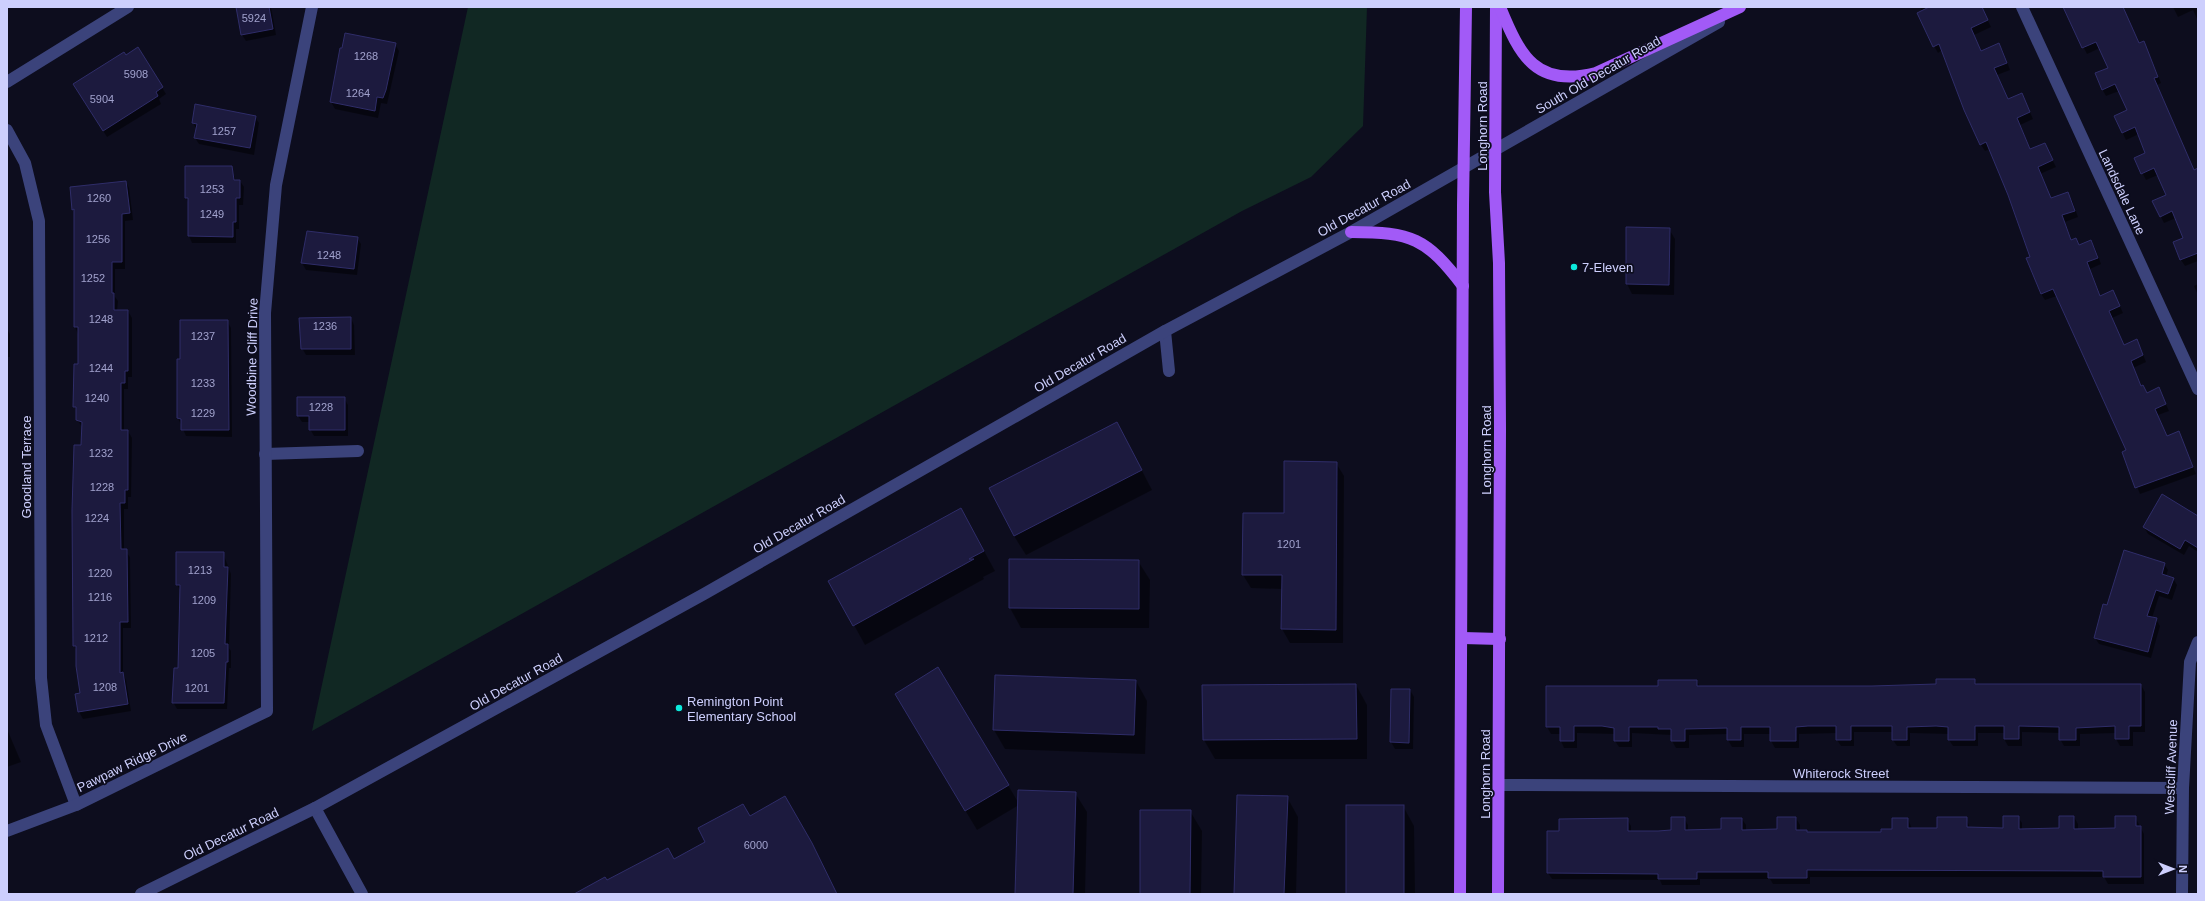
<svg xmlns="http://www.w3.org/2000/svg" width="2205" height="901" viewBox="0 0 2205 901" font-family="Arial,sans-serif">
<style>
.green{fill:#112823}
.shadow{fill:#0007}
.building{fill:#1c1a3e;stroke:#2f2d69}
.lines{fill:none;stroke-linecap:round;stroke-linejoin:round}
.minor{stroke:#3b437b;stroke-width:12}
.major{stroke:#a25af7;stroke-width:12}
.poi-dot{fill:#0ceadc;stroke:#0d0d1e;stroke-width:1.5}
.labels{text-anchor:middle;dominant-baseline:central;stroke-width:3.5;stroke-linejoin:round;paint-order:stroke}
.number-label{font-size:11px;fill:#a1a2cd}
.street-label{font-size:13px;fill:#cdcffd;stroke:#0d0d1e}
.poi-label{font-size:13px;fill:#cdcffd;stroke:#0d0d1e;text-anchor:start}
</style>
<rect width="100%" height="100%" fill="#0d0d1e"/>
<path class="green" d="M468,7H1367L1363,126L1311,177L1242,211L312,731Z"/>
<g class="shadow">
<path d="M237,7H271L276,35L246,41L242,35Z"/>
<path d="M1920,7H1981L1991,27L1974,35L1981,52L1999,45L2003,51L2010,70L1997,75L2008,100L2025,101L2033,119L2020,125L2031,150L2048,151L2056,167L2040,174L2051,199L2068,193L2072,200L2078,217L2065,222L2072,241L2079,246L2091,241L2095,248L2101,264L2090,269L2101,297L2116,298L2123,313L2112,318L2124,346L2140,347L2146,362L2133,368L2142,387L2147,394L2159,389L2169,411L2158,415L2167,436L2179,432L2196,474L2140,494L2123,452L2127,451L2057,296L2045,300L2041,294L2028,259L2032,257L2009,194L1990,149L1985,151L1981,145L1942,50L1938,53L1934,46Z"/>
<path d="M2063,7H2121L2139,44L2144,42L2147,49L2161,83L2157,85L2194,171H2198V261L2185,266L2181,260L2174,243L2185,238L2176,218L2164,223L2161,217L2168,195L2158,175L2146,180L2135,158L2147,153L2139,134L2126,140L2115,117L2128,111L2119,91L2106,96L2102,89L2109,68L2100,48L2087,54Z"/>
<path d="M2173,7H2198V21L2193,10L2178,17Z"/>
<path d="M395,44L399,51L387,104L381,103L378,118L335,109L331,102Z"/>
<path d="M138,49L166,94L159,99L161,104L107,137L78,91Z"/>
<path d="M255,117L259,123L254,155L199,144L195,138L197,130L193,123Z"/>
<path d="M231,167L236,181H240L244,187L243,205H239V229H236V243H192L189,236V204L186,198Z"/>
<path d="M126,182L129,188L133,220L125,221V269H115V297L118,301L117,311H128L132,318V377H128V389H124V431H128L132,438L131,497H128V509H124V550L130,557L131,628H123V674L126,680L131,711L83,719L79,712L76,695L81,694L77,651L74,646L73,510L82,446V427L77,419V411L74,406L78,366V334L75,327V213L73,209Z"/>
<path d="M7,226L8,237V277H7Z"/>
<path d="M1669,229L1675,239L1674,295L1632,294L1627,284Z"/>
<path d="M357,238L361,244L357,275L306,270L302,263Z"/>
<path d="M2198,284V295L2194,286Z"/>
<path d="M351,318L354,325L355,355H306L302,348Z"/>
<path d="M227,321L231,328L232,437L186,436L178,418L181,360Z"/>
<path d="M7,329L10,334V357H7Z"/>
<path d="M344,398L348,405V436H314L310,429V422H302L298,416Z"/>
<path d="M1117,423L1152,490L1026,555L1014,536Z"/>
<path d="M1336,463L1344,476L1343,643H1290L1282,629V589L1251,588L1243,575L1285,514Z"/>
<path d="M2198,517V552L2189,546L2184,555L2148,534L2144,527Z"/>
<path d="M972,529L995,571L983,577L984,579L865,645L854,625Z"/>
<path d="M223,553L231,574L229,648L231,651V668H229L227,709H177L173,702L179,669L181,591L177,585Z"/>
<path d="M1138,561L1150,580L1149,628H1021L1010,608Z"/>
<path d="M2164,564L2168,570L2166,576L2173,578L2177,585L2172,600L2159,596L2152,618L2156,619L2160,626L2151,658L2099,644L2095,638L2107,606Z"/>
<path d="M1974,680L1978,685H2141L2145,692V732H2133V746H2120L2116,739V733L2080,734V746H2064L2060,739V733L2022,732V746H2008L2004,739V733H1978V746H1953L1949,740V734L1910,733V746H1897L1893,740V732H1854V746H1841L1837,740V733L1799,734V748H1775L1771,741V734H1744V747H1732L1728,740V734L1689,735V748H1676L1672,741V735L1632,733V747H1619L1615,741V734L1577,733V748H1564L1561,741V734H1551L1547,727L1659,687L1697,681L1700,687H1872L1937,685Z"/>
<path d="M1136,681L1147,701L1145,754L1005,749L994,730Z"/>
<path d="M1356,685L1367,705V759H1215L1204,740Z"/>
<path d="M1392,690H1410L1414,697L1413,749H1395L1391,742Z"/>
<path d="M907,713L1008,785L1019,804L1075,793L1087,812L1085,894H1016L1019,805L977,830Z"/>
<path d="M7,729L21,762L7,767Z"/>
<path d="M1287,797L1298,817L1296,894H1235Z"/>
<path d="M1403,806L1414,826L1415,894H1347Z"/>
<path d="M1190,811L1202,831L1201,894H1141Z"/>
<path d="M2018,817L2022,823V830L2060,829L2074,817L2078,824V830L2116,829L2135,817L2144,834V884H2108L2104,877H1810V884H1773L1770,879H1700V885H1662L1660,880L1552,879L1548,873L1560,832L1627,819L1631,826V832L1672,831L1684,818L1688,825V831L1722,830L1742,819L1746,825V831L1778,830L1796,818L1800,825V831H1806L1808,833H1882L1893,830L1908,819L1912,829H1938L1966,818L1970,828L2004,829Z"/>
</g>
<g class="building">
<path d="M236,7H269L273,29L241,35Z"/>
<path d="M1929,7H1982L1988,20L1971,28L1981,51L1999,43L2007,63L1994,68L2008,99L2022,93L2030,112L2017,118L2030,149L2045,143L2053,160L2038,167L2048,191L2051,198L2068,192L2075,211L2062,215L2071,240L2076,238L2079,245L2091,240L2098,258L2087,262L2100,296L2113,290L2120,306L2109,311L2124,345L2137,339L2143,355L2131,361L2141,386L2143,385L2147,393L2159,387L2166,404L2155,409L2167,436L2179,431L2193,467L2135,488L2122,452L2126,450L2053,289L2041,294L2026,258L2030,257L2008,195L1986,142L1980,145L1964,110L1939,44L1933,47L1917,13Z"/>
<path d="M2063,7H2123L2139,43L2144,41L2158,77L2154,78L2194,170L2198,168V253L2180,260L2173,242L2183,238L2172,211L2160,217L2152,201L2166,195L2154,168L2141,174L2134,158L2145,153L2135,127L2122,133L2114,116L2127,110L2115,84L2102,90L2095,73L2108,68L2096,42L2082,48Z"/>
<path d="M345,33L396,43L386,90L383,98L377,97L375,111L330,102L340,48H342Z"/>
<path d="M138,47L163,87L156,92L158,96L103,131L73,84L124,52L126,55Z"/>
<path d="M195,104L256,116L250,148L194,138L197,124L192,123Z"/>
<path d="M185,166H232L234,180H240V198H236V222H233V237L188,236V198H185Z"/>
<path d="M126,181L130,213L122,214V262H112V293H114V310H128V371H125V383H121V430H128V490H125V503H120L121,549H127L128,622H120V673L123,672L128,704L78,712L75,694L80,693L76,666V646H73L72,510L74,445H81L82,422L76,420V407H73L74,364H78V327H74V209L72,210L70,187Z"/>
<path d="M1626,227L1670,228L1669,285L1626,284Z"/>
<path d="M307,231L358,237L354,269L301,263Z"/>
<path d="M351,317V349H301L299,318Z"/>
<path d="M180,320H228L229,430H181V419L177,418V359H180Z"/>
<path d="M297,397H345V430H309V416H297Z"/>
<path d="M1117,422L1142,470L1014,536L989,488Z"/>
<path d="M1284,461L1337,462L1336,630L1281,629L1282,575H1242L1243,513H1284Z"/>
<path d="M2162,494L2198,516V548L2185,540L2180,549L2143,527Z"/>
<path d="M961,508L984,551L969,559H974L853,626L828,581Z"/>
<path d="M2124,550L2165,563L2162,574L2174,578L2168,594L2156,590L2147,616L2157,618L2148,652L2094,638L2103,604L2107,605Z"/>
<path d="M176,552H224V567H228L225,644H228V662H226L224,703H172L174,668H178L179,630L180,585H176Z"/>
<path d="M1009,559L1139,560V609L1009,608Z"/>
<path d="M938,667L1009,785L965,811L895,694Z"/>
<path d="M995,675L1136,680L1134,735L993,730Z"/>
<path d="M1936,679H1975V684H2141V726H2129V739H2115V726L2076,728V740H2059V727L2019,726V739H2004V726H1975V740H1948V727L1936,726L1907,727V740H1892V726H1851V740H1836V726H1808L1796,727V741H1770V727H1741V740H1727V728L1685,729V741H1671V729H1658V727H1629V741H1614V728L1602,726H1574V741H1560V727H1546V686H1658V680H1697V686H1872L1936,684Z"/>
<path d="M1356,684L1357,739L1203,740L1202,685Z"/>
<path d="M1391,689H1410L1409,743L1390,742Z"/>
<path d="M1018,790L1076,792L1073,894H1015Z"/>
<path d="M1237,795L1288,796L1284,894H1234Z"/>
<path d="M785,796L812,843L837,894H574L605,877L607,880L668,848L674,859L705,842L698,828L743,804L750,816Z"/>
<rect x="1346" y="805" width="58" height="89"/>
<path d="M1140,810H1191L1190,894H1140Z"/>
<path d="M2003,816H2019V829L2059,828V816H2074V829L2115,828V816H2136V826H2141V877H2103V871L1807,870V878H1768V872H1697V879H1658V874L1547,873V831H1559V819L1628,818V831H1658L1671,830V817H1685V830L1721,829V818H1742V830L1777,829V817H1796V830H1807V832H1881V829H1892V818H1908V828H1937V817H1967V827L2003,828Z"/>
</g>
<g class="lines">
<g class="minor">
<path d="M2022,7L2198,389"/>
<path d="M7,82L128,7"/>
<path d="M7,130L25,163L39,221L41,678L46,725L76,805"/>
<path d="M1165,331L1169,371"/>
<path d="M265,454L358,451"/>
<path d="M1499,785L2183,788"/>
<path d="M315,808L362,894"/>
<path d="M7,831L76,805L267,711L265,313L276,185L312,7"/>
<path d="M141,894L315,808L704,594L1165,331L1351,232L1719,22"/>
<path d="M2182,894L2183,788L2190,662L2198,642"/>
</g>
<g class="major">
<path d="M1496,7L1495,192L1499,263L1500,429L1498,894"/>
<path d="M1500,7C1520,56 1536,88 1596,73L1740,7"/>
<path d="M1351,232C1412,232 1426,238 1463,286"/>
<path d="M1463,638L1500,639"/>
<path d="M1460,894L1463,205L1466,7"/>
</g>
</g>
<g class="poi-dot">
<circle cx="1574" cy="267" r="4"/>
<circle cx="679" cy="708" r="4"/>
</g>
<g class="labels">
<g class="number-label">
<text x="254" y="18">5924</text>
<text x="366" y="56">1268</text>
<text x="136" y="74">5908</text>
<text x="358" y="93">1264</text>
<text x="102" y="99">5904</text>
<text x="224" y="131">1257</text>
<text x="212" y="189">1253</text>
<text x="99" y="198">1260</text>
<text x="212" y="214">1249</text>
<text x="98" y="239">1256</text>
<text x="329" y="255">1248</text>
<text x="93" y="278">1252</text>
<text x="101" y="319">1248</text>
<text x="325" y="326">1236</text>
<text x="203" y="336">1237</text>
<text x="101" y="368">1244</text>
<text x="203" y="383">1233</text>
<text x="97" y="398">1240</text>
<text x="321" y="407">1228</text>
<text x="203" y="413">1229</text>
<text x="101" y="453">1232</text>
<text x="102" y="487">1228</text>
<text x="97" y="518">1224</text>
<text x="1289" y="544">1201</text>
<text x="200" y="570">1213</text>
<text x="100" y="573">1220</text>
<text x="100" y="597">1216</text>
<text x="204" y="600">1209</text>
<text x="96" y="638">1212</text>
<text x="203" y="653">1205</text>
<text x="105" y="687">1208</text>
<text x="197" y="688">1201</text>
<text x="756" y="845">6000</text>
</g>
<g class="street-label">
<text transform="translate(1598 75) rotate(-30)">South Old Decatur Road</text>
<text transform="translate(1482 126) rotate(-90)">Longhorn Road</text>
<text transform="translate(2122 192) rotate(65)">Landsdale Lane</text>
<text transform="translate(1364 208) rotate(-29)">Old Decatur Road</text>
<text transform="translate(252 357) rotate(-89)">Woodbine Cliff Drive</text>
<text transform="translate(1080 363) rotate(-30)">Old Decatur Road</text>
<text transform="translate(1486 450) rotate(-90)">Longhorn Road</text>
<text transform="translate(26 467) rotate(-90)">Goodland Terrace</text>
<text transform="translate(799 524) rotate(-30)">Old Decatur Road</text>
<text transform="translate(516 682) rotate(-29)">Old Decatur Road</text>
<text transform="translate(132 762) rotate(-26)">Pawpaw Ridge Drive</text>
<text transform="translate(2171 767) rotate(-88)">Westcliff Avenue</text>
<text x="1841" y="773">Whiterock Street</text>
<text transform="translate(1485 774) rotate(-90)">Longhorn Road</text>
<text transform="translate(231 834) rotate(-26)">Old Decatur Road</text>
</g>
<g class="poi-label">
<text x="1582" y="267">7-Eleven</text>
<text x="687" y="701">Remington Point<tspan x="687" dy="15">Elementary School</tspan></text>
</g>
</g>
<rect width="2205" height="901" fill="none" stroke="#cdcffd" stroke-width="16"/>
<g transform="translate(2173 869) rotate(90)" stroke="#0d0d1e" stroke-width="3" paint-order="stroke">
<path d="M0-3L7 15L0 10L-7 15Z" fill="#cdcffd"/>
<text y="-6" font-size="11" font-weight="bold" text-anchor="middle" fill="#cdcffd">N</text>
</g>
</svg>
